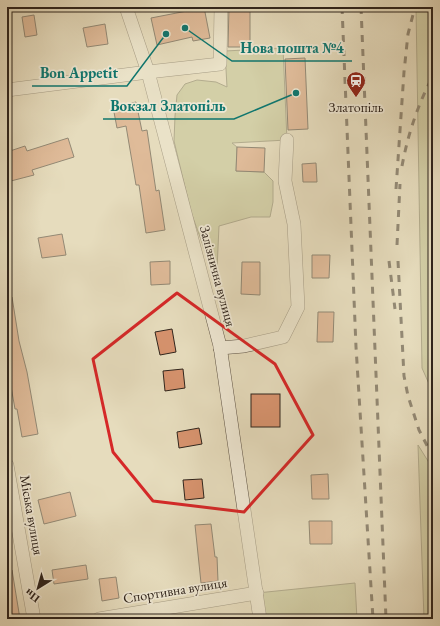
<svg xmlns="http://www.w3.org/2000/svg" width="440" height="626" viewBox="0 0 440 626" font-family="'EB Garamond',serif">
<style>
.green{fill:#bcbe8d;stroke:#767154}
.building{fill:#d7936e;stroke:#2f241c}
.lines{fill:none;stroke-linecap:round;stroke-linejoin:round}
.minor-casing{stroke:#5d5244;stroke-width:14}
.minor{stroke:#efe8d4;stroke-width:13}
.rail{stroke:#2f241c;stroke-width:3;stroke-dasharray:7 7;stroke-linecap:butt}
.marked{fill:none;stroke:#d62828;stroke-width:3;stroke-linejoin:round}
.labels{text-anchor:middle;dominant-baseline:central;stroke-width:3.5;stroke-linejoin:round;paint-order:stroke}
.poi-label{font-size:14px;fill:#2f241c;stroke:#efe8d4}
.street-label{font-size:14px;fill:#2f241c;stroke:#efe8d4}
.leader{fill:none;stroke:#0f766e;stroke-width:1.5}
.callout-dot{fill:#0f766e;stroke:#efe8d4;stroke-width:1.5}
.callout-label{font-size:15px;text-anchor:middle;font-weight:bold;fill:#0f766e;stroke:#efe8d4;stroke-width:3.5;stroke-linejoin:round;paint-order:stroke}
</style>
<rect width="100%" height="100%" fill="#e6dcbd"/>
<filter id="stains"><feTurbulence type="fractalNoise" baseFrequency=".005" numOctaves="4"/><feColorMatrix values="0 0 0 0 .2 0 0 0 0 .09 0 0 0 0 .02 0 0 0 .5 -.17"/></filter>
<radialGradient id="worn" r=".72"><stop offset=".6" stop-color="#630" stop-opacity="0"/><stop offset="1" stop-color="#630" stop-opacity=".3"/></radialGradient>
<g class="green">
<path d="M416,7H433V393L422,368Z"/>
<path d="M283,48L287,140L232,143L237,147L236,171L264,172L273,181V202L270,217H251L219,226L217,270L205,251L191,212L174,141L175,116L177,95L185,84L197,80L216,82L227,87L225,51Z"/>
<path d="M418,445L433,469V619H424Z"/>
<path d="M355,583L357,619H260L257,593Z"/>
</g>
<g class="building">
<path d="M187,7H204L210,38L193,41L192,37L157,45L151,18L187,11Z"/>
<path d="M229,7H250V47H228Z"/>
<path d="M34,15L37,35L25,37L22,17Z"/>
<path d="M105,24L108,44L87,47L83,28Z"/>
<path d="M305,58L308,129L288,130L285,59Z"/>
<path d="M136,102L142,131L147,130L156,191L159,190L165,230L146,233L139,185H136L126,126L117,128L113,107Z"/>
<path d="M68,138L74,157L32,170L34,175L7,182V152L25,146L27,151Z"/>
<path d="M237,147L265,148L264,172L236,171Z"/>
<path d="M316,163L317,182H303L302,164Z"/>
<path d="M62,234L66,255L42,258L38,238Z"/>
<path d="M312,255H330L329,278H312Z"/>
<path d="M170,261V284L151,285L150,262Z"/>
<path d="M242,262H260V295L241,294Z"/>
<path d="M12,297L19,341L27,372L38,434L22,437L17,409H15L7,364V298Z"/>
<path d="M318,312H334L333,342H317Z"/>
<path d="M172,329L176,352L160,355L155,332Z"/>
<path d="M183,369L185,388L165,391L163,371Z"/>
<rect x="251" y="394" width="29" height="33"/>
<path d="M199,428L202,444L179,448L177,432Z"/>
<path d="M328,474L329,499H312L311,475Z"/>
<path d="M202,479L204,498L185,500L183,480Z"/>
<path d="M70,492L76,516L44,524L38,500Z"/>
<path d="M309,521H332V544H310Z"/>
<path d="M211,524L215,557H217L218,581L201,583L195,525Z"/>
<path d="M86,565L88,579L54,584L52,570Z"/>
<path d="M7,570H12L20,619H7Z"/>
<path d="M116,577L119,598L102,601L99,579Z"/>
</g>
<g class="lines">
<g class="minor-casing">
<g id="minor">
<path d="M221,7L220,64L148,72L220,346L260,619"/>
<path d="M7,90L148,72L126,7"/>
<path d="M220,348L244,346L283,337L298,307L294,224L285,181L287,140"/>
<path d="M7,465L34,619"/>
<path d="M99,619L257,593"/>
</g>
</g>
<use href="#minor" class="minor"/>
<g class="rail">
<path d="M342,7L356,347L373,619"/>
<path d="M361,7L386,619"/>
<path d="M402,166C408,134 418,104 433,76"/>
<path d="M396,189L404,72L408,34L415,7"/>
<path d="M397,245L400,184"/>
<path d="M389,261L395,309"/>
<path d="M398,261L404,376L408,396L419,430L433,457"/>
</g>
</g>
<path d="M0 0H440V626H0ZM177,293L275,364L313,435L244,512L153,501L113,452L93,359Z" fill="#e6dcbd" fill-opacity=".55" fill-rule="evenodd"/>
<path class="marked" d="M177,293L275,364L313,435L244,512L153,501L113,452L93,359Z"/>
<defs>
<g id="station-pin" transform="scale(1)"><path d="M0 17L-7.5 6A9.5 9.5 0 1 1 7.5 6Z" fill="#8f2418" stroke="#efe8d4"/><path d="M-3-6H3Q5-6 5-4V2Q5 4 3 4L4.5 6H3L1.5 4h-3L-3 6H-4.5L-3 4Q-5 4-5 2V-4Q-5-6-3-6ZM-3.5-4v3h7v-3ZM-3.5 1v1.5H-2V1ZM2 1v1.5H3.5V1Z" fill="#fff"/></g>
</defs>
<g fill-rule="evenodd">
<use href="#station-pin" x="356" y="81"/>
</g>
<g class="labels">
<g class="poi-label">
<text x="356" y="107">Златопіль</text>
</g>
<g class="street-label">
<text transform="translate(218 276) rotate(75)">Залізнична вулиця</text>
<text transform="translate(32 515) rotate(80)">Міська вулиця</text>
<text transform="translate(175 590) rotate(-9)">Спортивна вулиця</text>
</g>
</g>
<path class="leader" d="M185 28L232 61H352M166 34L127 86H32M296 93L234 119H103"/>
<g class="callout-dot">
<circle cx="185" cy="28" r="4"/>
<circle cx="166" cy="34" r="4"/>
<circle cx="296" cy="93" r="4"/>
</g>
<g class="callout-label">
<text x="292" y="53">Нова пошта №4</text>
<text x="79" y="78">Bon Appetit</text>
<text x="168" y="111">Вокзал Златопіль</text>
</g>
<rect width="440" height="626" fill="none" stroke="#e6dcbd" stroke-width="24"/>
<rect x="8" y="8" width="424" height="610" fill="none" stroke="#2f241c" stroke-width="2"/>
<rect x="12" y="12" width="416" height="602" fill="none" stroke="#2f241c"/>
<g transform="translate(38 588) rotate(217)" stroke="#efe8d4" stroke-width="3" paint-order="stroke">
<path d="M0-3L7 15L0 10L-7 15Z" fill="#2f241c"/>
<text y="-6" font-size="11" font-weight="bold" text-anchor="middle" fill="#2f241c">Пн</text>
</g>
<rect width="100%" height="100%" filter="url(#stains)"/>
<rect width="100%" height="100%" fill="url(#worn)"/>
</svg>
